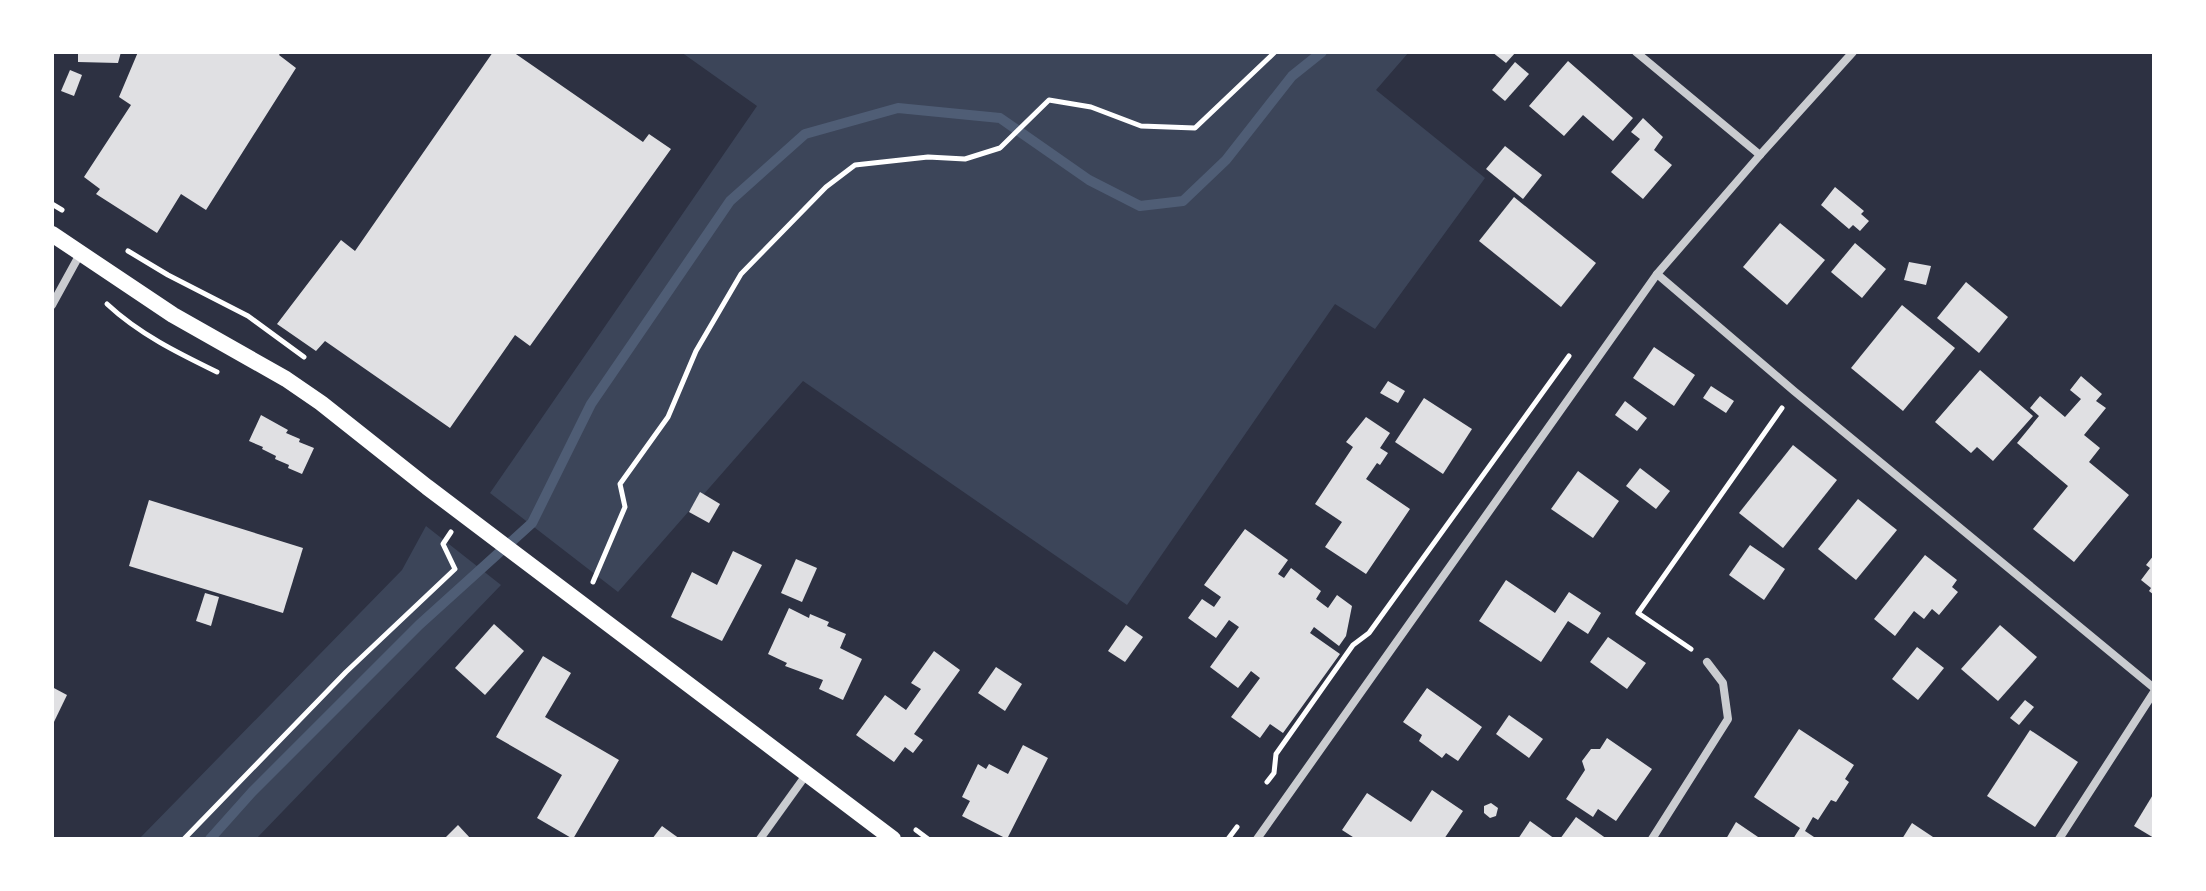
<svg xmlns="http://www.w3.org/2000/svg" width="2206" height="891" viewBox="0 0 2206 891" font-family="Helvetica,sans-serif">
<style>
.green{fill:#3c4559}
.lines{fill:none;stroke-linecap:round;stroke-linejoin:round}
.stream{stroke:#4f5d75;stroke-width:10}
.building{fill:#e0e0e3}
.path{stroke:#fff;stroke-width:5}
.minor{stroke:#caccd0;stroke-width:8}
.secondary{stroke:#fff;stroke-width:16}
</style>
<rect width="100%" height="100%" fill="#2d3142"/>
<g class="green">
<path d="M681,52H1409L1376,90L1485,178L1375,329L1335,304L1127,605L803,381L618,592L490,493L757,106Z"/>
<path d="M426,526L501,585L256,839H139L402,570Z"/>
</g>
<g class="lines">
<path class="stream" d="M210,839L252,792L419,625L532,523L591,404L730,201L805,134L898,108L1000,118L1089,180L1140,206L1183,201L1226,160L1292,76L1322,52"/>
</g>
<g class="building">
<path d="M78,52H121L118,63L78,62Z"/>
<path d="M138,52H281L279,55L296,68L206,210L181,194L157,233L96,194L100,189L84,177L131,105L119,97Z"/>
<path d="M493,52H513L643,142L649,134L671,149L530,346L515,335L450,428L325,341L316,351L277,324L341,240L355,251Z"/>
<path d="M1492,52H1516L1506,63Z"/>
<path d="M1568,61L1633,118L1613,141L1583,115L1564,136L1529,106Z"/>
<path d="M1515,62L1529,74L1505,101L1492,90Z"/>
<path d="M70,70L82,75L74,96L61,91Z"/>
<path d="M1643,118L1663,137L1654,150L1672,165L1643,199L1611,172L1640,139L1631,132Z"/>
<path d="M1505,146L1542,175L1523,199L1486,169Z"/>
<path d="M1835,187L1864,211L1861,214L1869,221L1860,231L1853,225L1849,229L1821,205Z"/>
<path d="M1514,197L1596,263L1561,307L1479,241Z"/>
<path d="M1780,223L1825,260L1787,305L1743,267Z"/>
<path d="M1855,243L1886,269L1862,298L1831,272Z"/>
<path d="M1909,262L1931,266L1926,285L1904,280Z"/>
<path d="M1966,282L2008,317L1979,353L1937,318Z"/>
<path d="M1902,305L1955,348L1903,411L1851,368Z"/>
<path d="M1654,347L1695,375L1674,406L1633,378Z"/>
<path d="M1980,370L2033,416L1993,461L1977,447L1971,453L1935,422Z"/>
<path d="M2081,376L2102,394L2096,401L2106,408L2084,435L2100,448L2089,462L2129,495L2074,562L2033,529L2068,486L2017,443L2039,416L2030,408L2040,396L2065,417L2081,399L2070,390Z"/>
<path d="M1388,381L1405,391L1398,403L1380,393Z"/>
<path d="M1711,386L1734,401L1726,413L1703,398Z"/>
<path d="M1424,398L1472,429L1443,474L1395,442Z"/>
<path d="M1625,401L1647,418L1637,431L1615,415Z"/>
<path d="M261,415L288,430L286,433L300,439L299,442L314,448L302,474L288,468L289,465L275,459L276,456L262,449L263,447L249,441Z"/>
<path d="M1366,417L1390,433L1380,448L1388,453L1380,465L1377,463L1366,479L1410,509L1366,574L1325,547L1342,522L1315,504L1353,447L1346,442Z"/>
<path d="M1793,445L1837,480L1783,548L1739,513Z"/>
<path d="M1640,468L1670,491L1656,509L1626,486Z"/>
<path d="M1578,471L1619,501L1593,538L1551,509Z"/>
<path d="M700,492L720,504L709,523L689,512Z"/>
<path d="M1858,499L1897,530L1856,580L1818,549Z"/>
<path d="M149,500L303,548L283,613L129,566Z"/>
<path d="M1245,529L1288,560L1278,574L1284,578L1291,568L1321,591L1316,599L1328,608L1337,595L1352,606L1346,636L1339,646L1314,627L1310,633L1340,654L1283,733L1270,724L1260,738L1231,717L1260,678L1251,671L1238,688L1210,667L1239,627L1229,620L1216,638L1188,618L1202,599L1214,607L1221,597L1204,585Z"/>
<path d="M1750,545L1785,569L1764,600L1729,575Z"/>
<path d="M733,551L762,565L722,641L671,617L692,572L717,585Z"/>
<path d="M1925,555L1957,580L1952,587L1958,592L1939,615L1932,609L1924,619L1914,611L1895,636L1874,619Z"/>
<path d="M2154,555V595L2149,591L2151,588L2141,580L2150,568L2146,565Z"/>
<path d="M796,559L817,568L802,602L781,593Z"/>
<path d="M1506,580L1555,613L1569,592L1601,613L1588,634L1568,621L1541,662L1479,621Z"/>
<path d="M205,593L219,597L211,626L196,621Z"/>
<path d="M789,608L809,618L810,614L829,622L827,626L846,634L840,648L862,659L843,700L819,689L823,680L785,666L787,663L768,654Z"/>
<path d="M494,624L524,651L485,695L455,668Z"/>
<path d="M1126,625L1143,637L1125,662L1108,651Z"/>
<path d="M2000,625L2037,657L1998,701L1961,669Z"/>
<path d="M1608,637L1646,663L1627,689L1590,662Z"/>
<path d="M1917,647L1944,668L1918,700L1892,679Z"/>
<path d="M934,651L960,670L914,734L923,740L913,753L905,747L894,762L856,735L885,695L906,710L921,689L911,683Z"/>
<path d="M543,656L571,673L545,717L619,760L573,839L537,818L562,775L496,737Z"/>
<path d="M996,667L1022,684L1005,711L978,693Z"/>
<path d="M52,687L67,695L52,726Z"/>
<path d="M1427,688L1482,727L1458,761L1446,753L1442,758L1419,741L1422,735L1403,722Z"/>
<path d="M2025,700L2034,707L2019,725L2010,718Z"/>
<path d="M1509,715L1543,739L1529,758L1496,734Z"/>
<path d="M1799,729L1854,765L1845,779L1849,782L1836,802L1831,800L1818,820L1813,817L1805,831L1817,839H1793L1800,828L1754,797Z"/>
<path d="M2030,730L2078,762L2035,827L1987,796Z"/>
<path d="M1607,738L1652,769L1616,821L1598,809L1593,817L1566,799L1585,770L1582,761L1591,749H1600Z"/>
<path d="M1023,745L1048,758L1007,839L962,816L970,801L962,797L978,764L986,769L989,764L1008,774Z"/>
<path d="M1432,790L1463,811L1444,839H1356L1342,830L1367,793L1411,822Z"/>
<path d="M2154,793V838L2134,826Z"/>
<path d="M1491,803L1498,808L1496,816L1490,818L1484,813V806Z"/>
<path d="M1576,817L1607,839H1560Z"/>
<path d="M1530,821L1555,839H1518Z"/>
<path d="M1736,822L1761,839H1726Z"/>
<path d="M1912,823L1936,839H1902Z"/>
<path d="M458,825L471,839H444Z"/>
<path d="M662,826L680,839H652Z"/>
</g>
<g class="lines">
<g class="path">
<path d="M52,204L62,210"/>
<path d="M128,251L168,275L248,316L304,357"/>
<path d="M107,304C139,334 178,353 217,372"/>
<path d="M593,582L625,507L620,484L668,417L696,351L741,274L826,187L855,165L928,157L965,159L1000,148L1049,100L1091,107L1141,126L1195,128L1275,52"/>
<path d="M1691,649L1638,613L1782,408"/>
<path d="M1267,782L1274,773L1276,754L1353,645L1369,633L1569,356"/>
<path d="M916,830L928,839"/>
<path d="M184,839L346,672L455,569L443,544L451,532"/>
<path d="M1228,839L1237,827"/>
</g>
<g class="minor">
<path d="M1636,52L1760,155"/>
<path d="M1657,274L1794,391L2154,688"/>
<path d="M52,305L80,254"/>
<path d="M760,839L806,775"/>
<path d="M1257,839L1657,274L1760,155L1853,52"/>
<path d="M1652,839L1728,719L1723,683L1707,662"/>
<path d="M2059,839L2154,692"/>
</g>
<path class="secondary" d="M52,234L173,315L286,379L321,403L427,487L893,839"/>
</g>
<rect width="2206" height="891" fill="none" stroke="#ffffff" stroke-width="108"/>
</svg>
